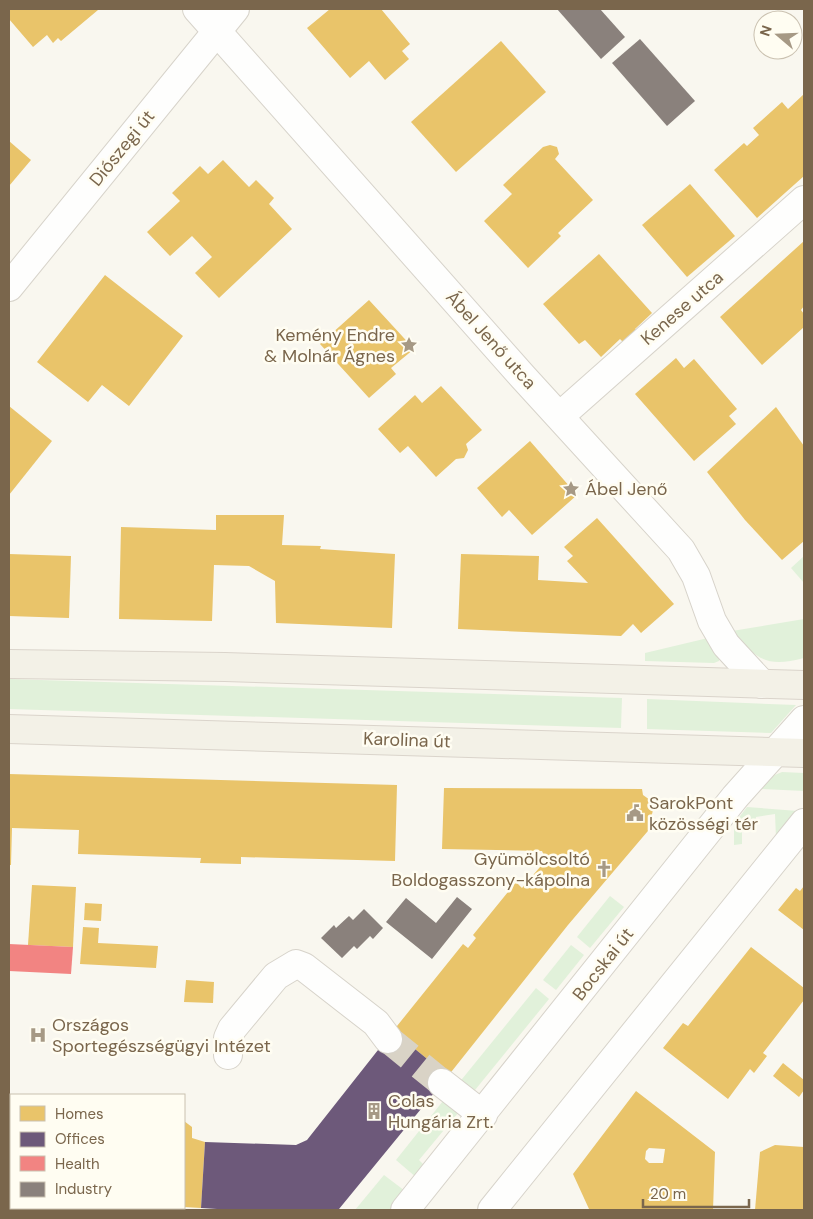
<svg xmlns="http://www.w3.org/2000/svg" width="813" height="1219" viewBox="0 0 813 1219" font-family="'DM Sans',sans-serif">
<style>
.green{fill:#e1f1da}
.homes{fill:#e9c46a;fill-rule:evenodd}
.offices{fill:#6d597a}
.health{fill:#f28482}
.industry{fill:#8a817c}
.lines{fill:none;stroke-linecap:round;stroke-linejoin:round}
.minor-tunnel{stroke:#d9d3c6;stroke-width:28;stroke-dasharray:28 14;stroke-linecap:butt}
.minor-casing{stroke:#d7d3ca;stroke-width:30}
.major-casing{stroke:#dad4cb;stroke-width:30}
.minor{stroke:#fefefd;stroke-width:28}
.major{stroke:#f3f1e7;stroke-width:28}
.labels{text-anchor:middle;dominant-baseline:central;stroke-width:5;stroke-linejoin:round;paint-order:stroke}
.street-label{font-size:18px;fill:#7a664c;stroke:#fffdf2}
.poi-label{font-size:18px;fill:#7a664c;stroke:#fffdf2;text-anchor:start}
</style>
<rect width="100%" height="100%" fill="#f9f7ef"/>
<g class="green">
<path d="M804,556V583L791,568Z"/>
<path d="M804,619V658C766,668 756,659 732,631Z"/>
<path d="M708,638L719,657V661L714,663L645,661V653Z"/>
<path d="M9,679L622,698L621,728L9,709Z"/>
<path d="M647,699L796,705L771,733L647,729Z"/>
<path d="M782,772L804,773V791L760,789L770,777Z"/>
<path d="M747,807L798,811L776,838L775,814L756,817L755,829L742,832V844L734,845V824Z"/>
<path d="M610,896L624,907L590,948L577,937Z"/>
<path d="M571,945L584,955L556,990L543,980Z"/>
<path d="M536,988L549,999L471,1095L458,1084Z"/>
<path d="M443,1101L458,1113L419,1160L425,1166L417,1178L396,1160Z"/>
<path d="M384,1175L405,1191L390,1210H355Z"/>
</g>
<g class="homes">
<path d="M9,9H97L98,10L61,41L58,38L53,43L47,35L33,47L9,19Z"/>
<path d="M330,9H381L410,44L402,51L409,59L385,80L369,61L350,78L307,28Z"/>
<path d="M501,41L546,92L456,172L411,122Z"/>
<path d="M804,94V176L757,218L714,170L744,143L747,146L759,135L753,128L782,102L788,109Z"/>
<path d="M9,141L31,160L9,186Z"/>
<path d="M550,145L557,147L559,154L555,159L593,200L558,233L561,236L528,268L484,221L512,194L503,185L543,147Z"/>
<path d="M223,160L249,187L256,180L274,198L269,204L292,229L219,298L195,273L212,257L192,236L170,256L147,232L180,201L172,193L200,166L208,174Z"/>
<path d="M690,184L735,236L687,277L642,225Z"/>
<path d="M804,241V306L801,310L804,314V327L762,365L720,317Z"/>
<path d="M599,254L652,313L635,329L637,331L624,343L620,339L601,357L585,340L579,344L543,304Z"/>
<path d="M105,275L183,336L129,406L102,385L88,402L37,362Z"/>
<path d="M369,300L414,349L391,368L396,374L369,398L320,344Z"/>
<path d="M676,358L684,368L694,359L737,409L729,416L736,424L694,461L635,394Z"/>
<path d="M441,386L482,430L466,444L468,450L464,458L456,459L436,477L408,446L400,453L378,429L415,395L422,403Z"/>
<path d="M9,406L52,441L9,495Z"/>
<path d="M776,407L804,446V541L782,560L745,520L707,472Z"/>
<path d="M530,441L577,495L532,535L509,510L502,517L477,488Z"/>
<path d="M216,515H284L282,545L321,546L320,549L395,554L392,628L276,623L275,581L249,566L214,565L212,621L119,619L121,527L216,530Z"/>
<path d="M597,518L674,604L641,633L633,624L621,636L458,629L461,554L539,556L538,580L588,583L567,561L573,556L564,547Z"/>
<path d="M9,554L71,556L69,618L9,616Z"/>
<path d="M9,774L397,785L395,861L241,857V864L200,863L201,858L78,854L79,830L12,828L11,865H9Z"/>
<path d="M444,788L642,789L643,795L650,800L654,807L650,821L653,825L568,925L448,1076L393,1031L463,944L468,948L476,938L473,935L516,882L522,888L546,860L542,851L442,849Z"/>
<path d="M32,885L76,887L73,947L28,945Z"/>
<path d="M804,886V930L778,910L796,888L800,891Z"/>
<path d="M85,903L102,904L101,921L84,920Z"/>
<path d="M83,927L99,928L98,943L158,946L156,968L80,964Z"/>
<path d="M751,947L804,988V1000L763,1053L767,1056L754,1073L750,1069L728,1099L663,1048L683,1023L688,1026Z"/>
<path d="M186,980L214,982L213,1003L184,1002Z"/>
<path d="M783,1063L804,1080V1090L799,1097L773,1076Z"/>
<path d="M636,1091L715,1152L713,1210L589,1209L573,1174ZM649,1148L665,1149L663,1163H649L645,1159L646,1151Z"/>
<path d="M184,1121L192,1127V1138L205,1142L201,1208L184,1207Z"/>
<path d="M775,1145L804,1147V1210H755L760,1152Z"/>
</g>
<path class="offices" d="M393,1031L448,1076L339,1209L233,1210L201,1208L205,1142L296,1145L307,1140Z"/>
<g class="health">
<path d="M9,944L73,947L71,974L9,971Z"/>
<rect x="9" y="1133" width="2" height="63"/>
</g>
<g class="industry">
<path d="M557,9H600L625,37L601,59Z"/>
<path d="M640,39L695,101L667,126L612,63Z"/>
<path d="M457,897L472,909L432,959L386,922L406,898L436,923Z"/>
<path d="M364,909L383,928L373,939L370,936L357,949L354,946L342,958L321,938L334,925L336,928L349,916L353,920Z"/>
</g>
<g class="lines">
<path class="minor-tunnel" d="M388,1039L442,1083"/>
<g class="minor-casing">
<g id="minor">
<path d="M197,9L523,377L681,550L696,576L712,621L726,645L762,684"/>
<path d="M9,287L235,9"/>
<path d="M560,416L804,200"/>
<path d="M228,1055V1038L232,1029L276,976L296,964L304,967L376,1023L388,1039"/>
<path d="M442,1083L483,1115"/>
<path d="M405,1210L735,797L804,720"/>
<path d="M492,1210L804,823"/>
</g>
</g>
<g class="major-casing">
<g id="major">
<path d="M9,664L225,667L804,685"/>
<path d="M9,729L804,753"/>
</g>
</g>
<use href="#minor" class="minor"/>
<use href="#major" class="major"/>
</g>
<defs>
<g id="sight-bare" transform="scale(1.35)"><path d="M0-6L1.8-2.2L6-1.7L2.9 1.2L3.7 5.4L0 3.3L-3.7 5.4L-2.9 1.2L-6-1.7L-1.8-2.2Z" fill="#a69985" stroke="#fffdf2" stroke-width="2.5" paint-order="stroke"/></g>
<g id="civic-bare" transform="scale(1.35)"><path d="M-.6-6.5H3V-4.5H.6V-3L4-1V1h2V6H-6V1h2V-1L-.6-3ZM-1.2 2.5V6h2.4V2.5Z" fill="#a69985" stroke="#fffdf2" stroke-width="2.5" paint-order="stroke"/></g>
<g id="church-bare" transform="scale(1.35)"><path d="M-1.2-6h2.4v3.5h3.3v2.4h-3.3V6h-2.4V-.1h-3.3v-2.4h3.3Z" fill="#a69985" stroke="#fffdf2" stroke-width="2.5" paint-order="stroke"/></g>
<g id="hospital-bare" transform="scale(1.35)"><path d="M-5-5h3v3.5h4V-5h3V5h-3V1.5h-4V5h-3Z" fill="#a69985" stroke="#fffdf2" stroke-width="2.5" paint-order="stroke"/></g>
<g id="building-bare" transform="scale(1.35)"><path d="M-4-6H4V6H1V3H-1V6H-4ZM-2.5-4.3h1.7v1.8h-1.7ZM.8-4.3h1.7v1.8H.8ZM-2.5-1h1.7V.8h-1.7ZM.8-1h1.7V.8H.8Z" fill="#a69985" stroke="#fffdf2" stroke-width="2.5" paint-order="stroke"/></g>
</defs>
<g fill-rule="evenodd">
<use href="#sight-bare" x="409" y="345"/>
<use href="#sight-bare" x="571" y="489"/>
<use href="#civic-bare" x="635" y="813"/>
<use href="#church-bare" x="604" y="869"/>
<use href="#hospital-bare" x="38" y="1035"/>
<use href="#building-bare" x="374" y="1111"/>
</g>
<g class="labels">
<g class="street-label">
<text transform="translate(122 148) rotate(-51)">Diószegi út</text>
<text transform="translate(682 308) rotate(-41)">Kenese utca</text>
<text transform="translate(491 340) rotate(48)">Ábel Jenő utca</text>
<text transform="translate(407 740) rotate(2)">Karolina út</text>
<text transform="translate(603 964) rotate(-52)">Bocskai út</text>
</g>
<g class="poi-label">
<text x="395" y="335" text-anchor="end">Kemény Endre<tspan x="395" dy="21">&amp; Molnár Ágnes</tspan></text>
<text x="585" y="489">Ábel Jenő</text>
<text x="649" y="803">SarokPont<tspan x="649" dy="21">közösségi tér</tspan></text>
<text x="590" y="859" text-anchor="end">Gyümölcsoltó<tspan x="590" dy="21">Boldogasszony-kápolna</tspan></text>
<text x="52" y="1025">Országos<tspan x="52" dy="21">Sportegészségügyi Intézet</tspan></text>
<text x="388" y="1101">Colas<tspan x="388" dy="21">Hungária Zrt.</tspan></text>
</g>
</g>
<rect width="813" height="1219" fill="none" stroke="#7a664c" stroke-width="20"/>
<rect x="10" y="1094" width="175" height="115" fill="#fffdf2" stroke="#cac1b0"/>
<rect x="20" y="1106" width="25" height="15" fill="#e9c46a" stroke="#cac1b0"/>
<text x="55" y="1119" font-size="15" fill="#7a664c">Homes</text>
<rect x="20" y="1132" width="25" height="15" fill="#6d597a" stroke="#cac1b0"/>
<text x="55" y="1144" font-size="15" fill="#7a664c">Offices</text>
<rect x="20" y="1156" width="25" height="15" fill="#f28482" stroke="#cac1b0"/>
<text x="55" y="1169" font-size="15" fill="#7a664c">Health</text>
<rect x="20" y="1182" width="25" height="15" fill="#8a817c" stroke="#cac1b0"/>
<text x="55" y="1194" font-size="15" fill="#7a664c">Industry</text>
<g transform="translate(778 35) rotate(289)"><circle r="24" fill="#fffdf2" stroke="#cac1b0"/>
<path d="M0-4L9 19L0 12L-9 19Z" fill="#a69985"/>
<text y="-8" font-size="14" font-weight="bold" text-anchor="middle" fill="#7a664c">N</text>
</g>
<path d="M643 1199v8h106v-8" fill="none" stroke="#7a664c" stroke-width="2.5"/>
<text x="650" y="1199" font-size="15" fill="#7a664c" stroke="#fffdf2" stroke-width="4" paint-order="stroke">20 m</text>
</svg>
